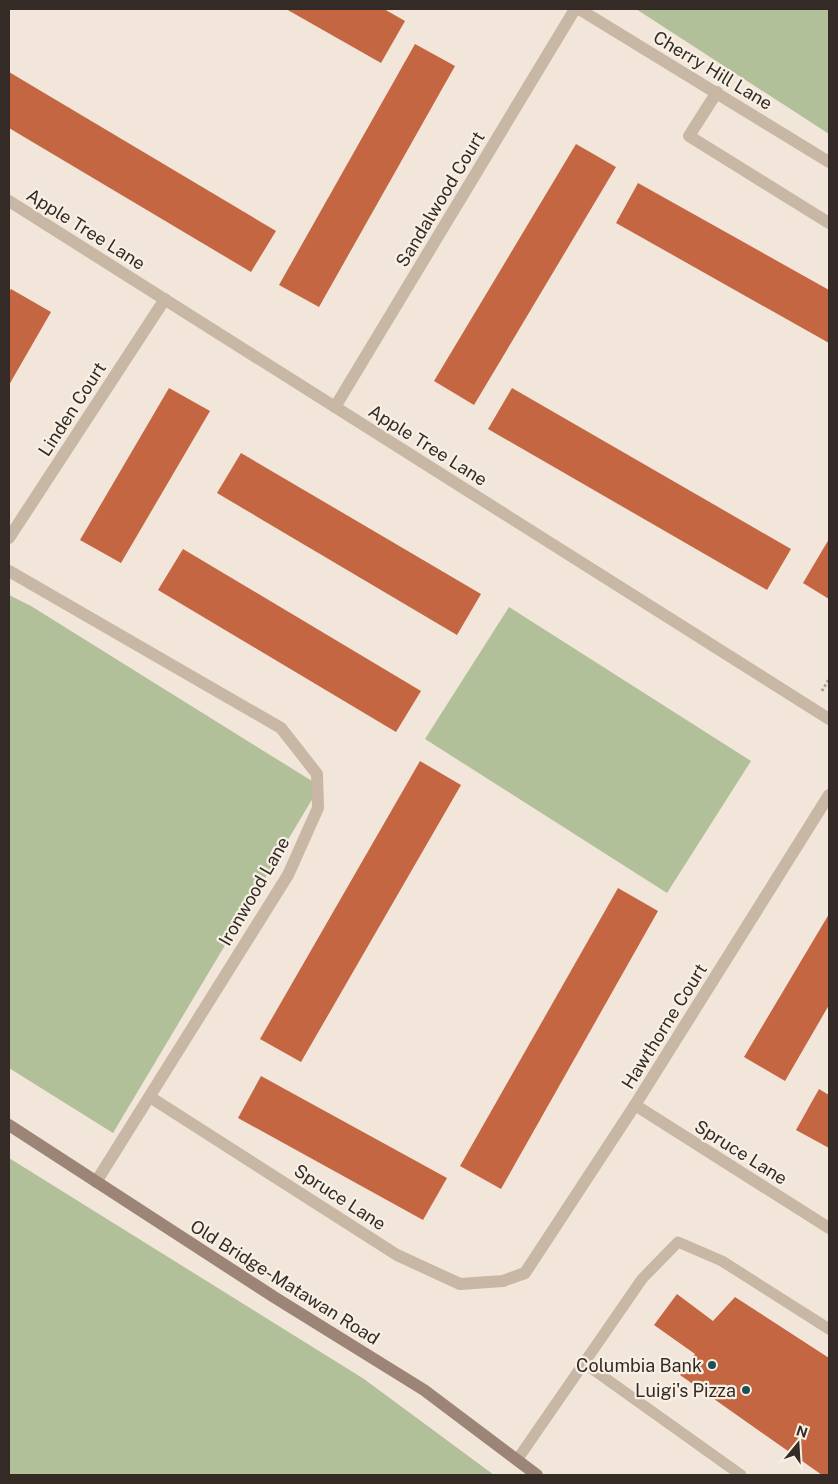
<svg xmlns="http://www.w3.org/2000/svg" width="838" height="1484" viewBox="0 0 838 1484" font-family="'Public Sans',sans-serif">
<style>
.green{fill:#b2c099}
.building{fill:#c56643}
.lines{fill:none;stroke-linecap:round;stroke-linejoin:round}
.path{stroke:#b5a190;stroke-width:3;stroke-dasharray:2.5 2.5;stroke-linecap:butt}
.lane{stroke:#c9b7a5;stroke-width:11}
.street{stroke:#c9b7a5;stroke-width:12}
.secondary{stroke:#9c8577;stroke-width:12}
.poi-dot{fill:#1c5056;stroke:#f9f0e5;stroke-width:2}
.labels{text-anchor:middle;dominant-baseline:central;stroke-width:4.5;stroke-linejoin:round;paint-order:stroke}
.street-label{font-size:18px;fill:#352b26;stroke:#f9f0e5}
.poi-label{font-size:18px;fill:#352b26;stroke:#f9f0e5;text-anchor:end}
</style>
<rect width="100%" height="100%" fill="#f1e6d9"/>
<g class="green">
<path d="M636,9H829V134Z"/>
<path d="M9,595L31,606L320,786L113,1133L9,1068Z"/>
<path d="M509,607L751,761L667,893L425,739Z"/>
<path d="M9,1158L364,1379L494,1475H9Z"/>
</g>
<g class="building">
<path d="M286,9H384L405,21L381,63Z"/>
<path d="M415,44L455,66L319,307L279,285Z"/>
<path d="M9,72L276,231L251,272L9,128Z"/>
<path d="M576,144L616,167L474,405L434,381Z"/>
<path d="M638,183L829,290V343L616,223Z"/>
<path d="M11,289L51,312L9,385V292Z"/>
<path d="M169,388L210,411L121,563L80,540Z"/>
<path d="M512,388L791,549L767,590L488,429Z"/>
<path d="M241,453L481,594L457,635L217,493Z"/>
<path d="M829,539V599L803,583Z"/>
<path d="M183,549L421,691L396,732L158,590Z"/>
<path d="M420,761L461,785L301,1062L260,1039Z"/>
<path d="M618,888L658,911L501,1189L460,1166Z"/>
<path d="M829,914V1005L785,1081L744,1057Z"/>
<path d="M261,1076L447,1178L423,1220L238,1118Z"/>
<path d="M819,1089L829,1095V1148L796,1130Z"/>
<path d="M677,1294L713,1321L735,1297L829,1358V1475H822L680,1375L695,1354L654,1325Z"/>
</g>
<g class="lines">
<path class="path" d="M822,691L829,679"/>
<g class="lane">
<path d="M584,1363L741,1475"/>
<path d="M517,1460L642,1279L678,1242L722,1261L829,1329"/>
</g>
<g class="street">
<path d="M579,9L829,162"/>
<path d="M717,92L689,136L829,223"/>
<path d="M9,201L829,719"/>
<path d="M335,407L575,9"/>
<path d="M9,538L165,299"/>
<path d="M9,571L281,728L317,774L318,808L288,875L96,1182"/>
<path d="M150,1097L397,1255L460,1284L503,1281L525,1273L635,1105L829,795"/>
<path d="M635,1105L829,1228"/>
</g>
<path class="secondary" d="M9,1125L274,1297L424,1390L537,1475"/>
</g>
<g class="poi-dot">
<circle cx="712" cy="1365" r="5"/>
<circle cx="746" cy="1390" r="5"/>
</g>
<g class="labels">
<g class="street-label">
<text transform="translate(713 70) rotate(31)">Cherry Hill Lane</text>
<text transform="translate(440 199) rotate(-59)">Sandalwood Court</text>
<text transform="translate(86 229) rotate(32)">Apple Tree Lane</text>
<text transform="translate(72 409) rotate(-57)">Linden Court</text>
<text transform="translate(428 445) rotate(32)">Apple Tree Lane</text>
<text transform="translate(254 891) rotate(-60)">Ironwood Lane</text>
<text transform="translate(664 1026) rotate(-58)">Hawthorne Court</text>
<text transform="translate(741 1152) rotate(32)">Spruce Lane</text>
<text transform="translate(340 1197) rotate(33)">Spruce Lane</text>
<text transform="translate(285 1282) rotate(32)">Old Bridge-Matawan Road</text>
</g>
<g class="poi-label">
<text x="702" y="1365">Columbia Bank</text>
<text x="736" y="1390">Luigi's Pizza</text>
</g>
</g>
<rect width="838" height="1484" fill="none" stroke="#352b26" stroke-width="20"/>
<g transform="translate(798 1444) rotate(18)" stroke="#f9f0e5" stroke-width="4" paint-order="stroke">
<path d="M0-4L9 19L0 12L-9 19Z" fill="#352b26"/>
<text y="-8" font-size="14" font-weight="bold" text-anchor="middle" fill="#352b26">N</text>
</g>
</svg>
